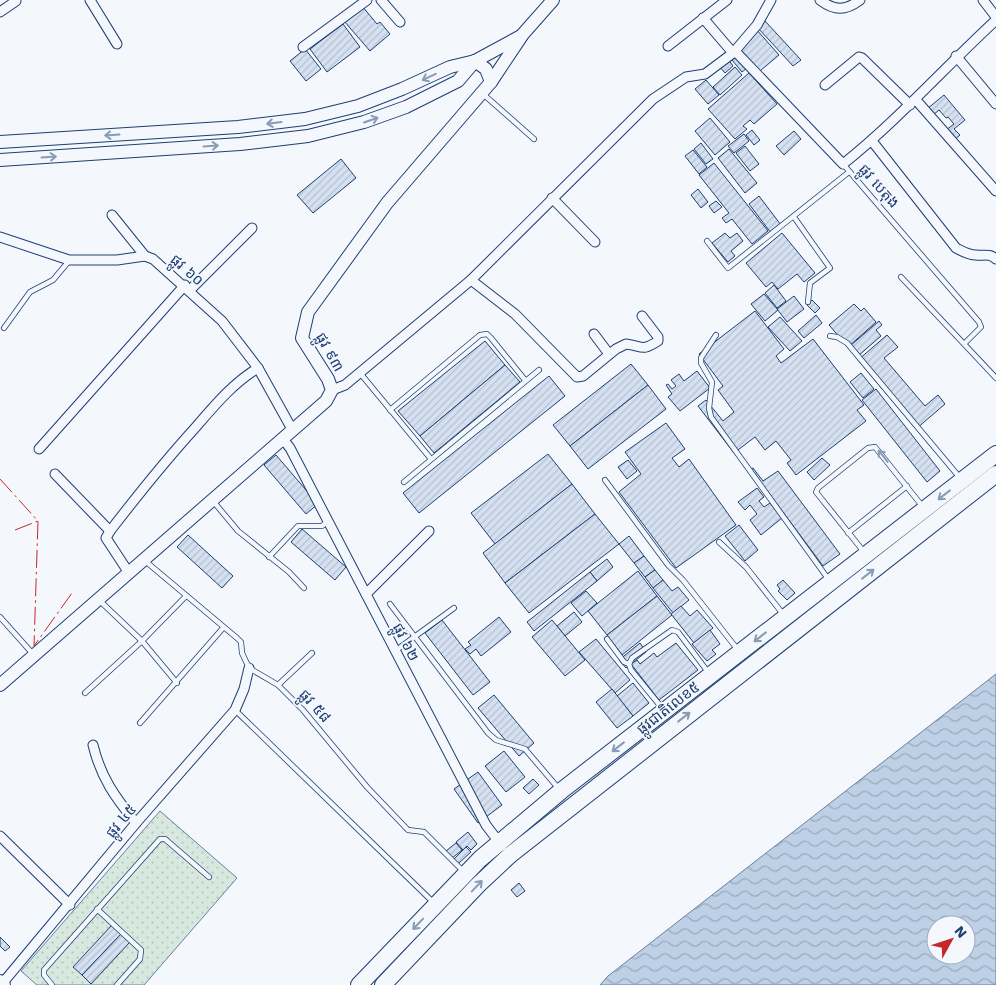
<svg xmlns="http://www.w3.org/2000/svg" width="996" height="985" viewBox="0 0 996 985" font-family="'Work Sans','Noto Sans Khmer',sans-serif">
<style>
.grass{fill:url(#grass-dots);stroke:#687fa3}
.water{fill:url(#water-waves);stroke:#687fa3;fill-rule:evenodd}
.building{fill:url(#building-hatch);stroke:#1d3f73}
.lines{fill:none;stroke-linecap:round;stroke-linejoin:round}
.lane-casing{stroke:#1d3f73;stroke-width:6}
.street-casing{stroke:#1d3f73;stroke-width:11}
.secondary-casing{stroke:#1d3f73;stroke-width:14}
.highway-casing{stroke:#1d3f73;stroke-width:18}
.lane{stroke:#f4f7fb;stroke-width:4.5}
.street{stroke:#f4f7fb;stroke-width:9}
.secondary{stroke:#f4f7fb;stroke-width:12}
.highway{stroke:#f4f7fb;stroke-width:16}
.power{stroke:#c62828;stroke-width:1;stroke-dasharray:18 4 2.5 4;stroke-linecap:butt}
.oneway{stroke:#889bb7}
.labels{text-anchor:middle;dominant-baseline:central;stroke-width:4;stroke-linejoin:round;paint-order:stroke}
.street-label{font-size:15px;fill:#1d3f73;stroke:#f4f7fb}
</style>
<defs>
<pattern id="grass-dots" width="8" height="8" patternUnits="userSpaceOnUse" patternTransform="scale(1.25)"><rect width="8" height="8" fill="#d7e8df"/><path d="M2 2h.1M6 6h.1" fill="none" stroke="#b8c8c3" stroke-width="1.8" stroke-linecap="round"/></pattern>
<pattern id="water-waves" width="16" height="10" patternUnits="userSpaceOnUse" patternTransform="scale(1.25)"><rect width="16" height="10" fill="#bed0e5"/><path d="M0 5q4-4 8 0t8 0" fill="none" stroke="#9aaabe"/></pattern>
<pattern id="building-hatch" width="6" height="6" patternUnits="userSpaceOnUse" patternTransform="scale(1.25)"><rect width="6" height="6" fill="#d5e0f0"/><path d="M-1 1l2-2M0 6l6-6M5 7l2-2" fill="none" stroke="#b6c1d1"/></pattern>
</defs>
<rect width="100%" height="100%" fill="#f4f7fb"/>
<path class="grass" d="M160,811L237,878L144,985H37L21,971Z"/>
<path class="water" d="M996,674V985H600L608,976ZM936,925H966V955H936Z"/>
<g class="building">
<path d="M362,6L377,24L380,22L390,34L370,51L344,21Z"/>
<path d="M765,21L801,60L793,66L758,28Z"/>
<path d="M343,24L360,47L327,72L310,49Z"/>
<path d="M756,29L779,55L754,76L747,68L742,72L727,54Z"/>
<path d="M305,49L321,69L306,81L290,61Z"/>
<path d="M728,59L733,66L725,73L719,66Z"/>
<path d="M735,67L742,75L720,95L713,87Z"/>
<path d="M749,73L777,104L754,124L750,120L743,126L747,129L735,139L708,109Z"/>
<path d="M706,80L719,95L708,104L695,89Z"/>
<path d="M944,95L965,120L954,129L960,135L954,140L946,130L954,124L948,117L946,118L939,110L933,115L927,109Z"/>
<path d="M710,118L730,142L715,155L695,131Z"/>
<path d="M752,130L760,140L754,145L746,135Z"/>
<path d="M794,131L801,139L784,155L776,146Z"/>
<path d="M744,134L749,141L734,153L728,146Z"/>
<path d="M701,143L713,159L706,164L694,149Z"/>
<path d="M745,146L759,164L750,171L736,153Z"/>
<path d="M729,149L757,183L745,193L718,158Z"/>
<path d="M693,150L707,167L699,174L685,156Z"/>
<path d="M341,159L356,178L313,213L297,195Z"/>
<path d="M714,163L768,231L752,244L732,219L726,223L722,218L729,213L699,175Z"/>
<path d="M698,189L708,202L701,208L691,195Z"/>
<path d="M759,196L781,225L771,233L749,204Z"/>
<path d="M716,201L722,207L714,213L709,206Z"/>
<path d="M725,233L730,238L737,233L743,241L731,251L735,256L728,262L712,243Z"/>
<path d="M782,233L815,273L804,282L797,274L778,289L772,282L766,287L746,263Z"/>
<path d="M774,285L786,301L777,308L765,293Z"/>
<path d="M764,294L778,310L765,321L751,304Z"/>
<path d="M794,296L804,309L787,322L777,309Z"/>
<path d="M812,300L820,308L815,313L807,305Z"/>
<path d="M854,304L861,311L864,308L876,322L848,347L829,325Z"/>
<path d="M755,311L784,349L776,356L781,363L813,339L864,405L857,410L866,421L796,475L787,463L791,460L776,441L765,450L755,437L734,453L698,406L706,400L723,421L734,412L718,390L723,386L699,354Z"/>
<path d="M816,315L822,323L804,338L798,331Z"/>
<path d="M780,317L802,341L790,351L768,327Z"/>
<path d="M879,321L882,325L876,330L881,336L858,356L850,346Z"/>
<path d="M887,335L898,347L884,358L925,406L938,395L945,404L916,429L858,360Z"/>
<path d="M485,341L505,365L420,436L398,411Z"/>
<path d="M631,364L648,385L570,446L553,425Z"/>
<path d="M505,365L520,382L434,453L420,436Z"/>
<path d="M697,371L710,388L680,411L668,397L672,394L666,385L668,384L672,389L676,386L671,380L679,374L684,381Z"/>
<path d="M861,373L874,389L863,398L850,382Z"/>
<path d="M549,376L565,396L419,513L403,493Z"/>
<path d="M648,385L666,409L588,469L570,446Z"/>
<path d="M876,389L940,471L927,482L862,400Z"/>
<path d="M666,423L685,449L672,458L679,467L689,459L736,525L676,568L619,492L641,474L625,452Z"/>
<path d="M548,454L572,484L495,544L471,513Z"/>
<path d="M276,455L318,504L306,514L264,465Z"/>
<path d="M822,458L830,465L814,480L807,472Z"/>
<path d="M628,460L637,471L627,479L618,467Z"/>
<path d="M753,468L763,481L778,471L840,554L823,566L751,469Z"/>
<path d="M572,484L595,514L505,583L483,553Z"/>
<path d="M757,488L764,497L759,501L764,507L770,503L782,518L761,535L750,520L757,514L750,505L745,510L738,502Z"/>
<path d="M595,514L619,544L529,613L505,583Z"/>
<path d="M739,525L758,550L745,561L725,536Z"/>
<path d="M302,529L346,567L335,580L291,542Z"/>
<path d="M188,535L233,576L222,588L177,547Z"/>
<path d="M629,536L644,556L634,563L619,544Z"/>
<path d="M644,556L655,570L645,577L634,563Z"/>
<path d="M607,559L613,567L597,581L590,572Z"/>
<path d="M655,570L663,580L653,588L645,577Z"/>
<path d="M638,571L657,596L607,635L588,611Z"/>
<path d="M590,572L597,581L534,631L527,622Z"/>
<path d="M663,580L672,591L678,587L689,600L673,613L653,588Z"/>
<path d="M783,580L795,593L787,600L778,591L780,589L777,585Z"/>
<path d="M586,591L597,603L582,616L571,603Z"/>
<path d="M657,596L672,615L622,655L607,635Z"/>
<path d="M681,606L690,616L697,610L713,628L694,643L671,614Z"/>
<path d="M574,612L582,622L565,636L557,626Z"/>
<path d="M499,617L511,632L481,656L476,649L470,654L465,649L471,645L468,642Z"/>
<path d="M442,620L490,682L473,695L425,633Z"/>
<path d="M552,620L585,660L565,676L532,637Z"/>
<path d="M710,630L720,644L712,650L716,654L707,661L692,644Z"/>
<path d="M596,639L630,680L615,693L579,652Z"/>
<path d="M640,643L646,652L626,668L619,660Z"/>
<path d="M676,643L698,670L659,700L631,664L637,660L640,664L654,653L657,657Z"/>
<path d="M633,683L649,703L633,716L617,696Z"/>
<path d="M612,689L633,716L617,728L596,702Z"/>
<path d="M494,695L534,743L519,756L478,708Z"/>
<path d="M504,751L525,777L506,792L485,766Z"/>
<path d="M478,772L502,805L478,823L454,789Z"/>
<path d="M533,779L539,785L529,794L523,788Z"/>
<path d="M468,832L477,844L471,850L467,846L463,850L456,842Z"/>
<path d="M456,843L462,850L452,858L446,851Z"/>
<path d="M466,847L471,852L458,864L453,860Z"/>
<path d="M519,883L525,891L517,897L511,890Z"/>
<path d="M112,925L121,934L82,975L73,967Z"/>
<path d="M121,934L130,942L91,984L82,975Z"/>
<path d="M0,937L10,947L5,951L0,946Z"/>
</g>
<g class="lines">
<g class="lane-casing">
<g id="lane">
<path d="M483,94L534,139"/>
<path d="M843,164L979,322L981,327L965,343"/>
<path d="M794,217L830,268L810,283L808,302"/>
<path d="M707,241L728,268L849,172"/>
<path d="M901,277L996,378"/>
<path d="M4,328L30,292L53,280L69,261"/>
<path d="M716,335L701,358V363L712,382L709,408L711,417L829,580"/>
<path d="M830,336L837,337L847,343L961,479"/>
<path d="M360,373L431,459"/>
<path d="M390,410L480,335L487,334L491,338L525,380"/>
<path d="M605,480L668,565L683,580L738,650"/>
<path d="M404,482L539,370"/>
<path d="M213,501L238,531L289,572L304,588"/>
<path d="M848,533L907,486"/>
<path d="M719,542L746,567L783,614"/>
<path d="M864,552L816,492L818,488L868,448L875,447L923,507"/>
<path d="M269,557L298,526H322L328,521"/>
<path d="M144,560L237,638L241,642L242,653L249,668L278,685L303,710L367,787L408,830L424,832L463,871"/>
<path d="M100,601L142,641L177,683"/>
<path d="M390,604L488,733L496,740L525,749L559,789"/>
<path d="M0,617L33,654"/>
<path d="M607,639L624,662L629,664"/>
<path d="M395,651L454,608"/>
<path d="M278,685L312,653"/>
<path d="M85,693L142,641L186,596"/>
<path d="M662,708L631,670L629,664L632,658L672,630L678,632L708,672"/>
<path d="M235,710L433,902"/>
<path d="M140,723L223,628"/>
<path d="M97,909L141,950L140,959L117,985"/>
<path d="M52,985L44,975V970L160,839H165L209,877"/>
</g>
</g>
<g class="street-casing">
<g id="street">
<path d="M90,0L117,44"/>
<path d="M381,0L400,22"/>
<path d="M820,0C835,11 845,11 860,0"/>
<path d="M983,0L996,17"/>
<path d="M0,12L16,1"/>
<path d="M703,18L733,53"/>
<path d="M668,46L727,0"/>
<path d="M303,47L367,0"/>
<path d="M735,51L843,164C898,120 944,68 996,20"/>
<path d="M956,56L996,104"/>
<path d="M825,85L859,57L862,58L910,105"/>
<path d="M916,100L996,191"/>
<path d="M872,141L956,248C962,251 968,255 976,255C984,256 989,253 996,259"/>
<path d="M552,198L595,242"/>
<path d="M112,215L145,256"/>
<path d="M0,237L69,260H117L145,256L153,259L222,321L258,368L293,431"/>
<path d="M471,280L515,314L577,377L583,376L616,349L626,344C643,346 641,352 658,341V337L642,316"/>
<path d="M190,290L252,228"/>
<path d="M594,334L609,354"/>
<path d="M332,390L345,385L471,280L653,99L686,77L705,74L733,53L757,25L771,0"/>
<path d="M283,439L290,448L486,825L502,846"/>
<path d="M39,449L185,285"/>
<path d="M55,474L110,531"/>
<path d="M129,573L106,538L110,531C137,496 165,461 195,428C214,406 233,383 258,368"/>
<path d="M366,594L429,531"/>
<path d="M93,745C101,778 115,797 136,823"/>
<path d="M0,836L70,905"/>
<path d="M1,985L136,823L235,710L244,689L249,668"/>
</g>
</g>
<g class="secondary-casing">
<g id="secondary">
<path d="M475,61L486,69L491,82"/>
<path d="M0,142L238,127L305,119L358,106L402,89L450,67L475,61L521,36"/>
<path d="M0,160L240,144L308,136L364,122L406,107L458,81L475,61"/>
<path d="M0,685L326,401L332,390L328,379L302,338L308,312L387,203L491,82L523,34L553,0"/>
<path d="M0,981L4,985"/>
</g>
</g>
<g class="highway-casing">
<g id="highway">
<path d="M359,985L480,859L561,791L996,454"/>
<path d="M383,985L478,885L510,855L996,474"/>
</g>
</g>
<use href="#lane" class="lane"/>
<use href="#street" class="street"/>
<use href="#secondary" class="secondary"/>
<use href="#highway" class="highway"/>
<g class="power">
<path d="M0,479L38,521L34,646L72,593"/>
<path d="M15,530L38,521"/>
</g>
</g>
<defs><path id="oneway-shaft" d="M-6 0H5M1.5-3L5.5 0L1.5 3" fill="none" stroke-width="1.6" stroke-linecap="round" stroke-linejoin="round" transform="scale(1.25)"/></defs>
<g class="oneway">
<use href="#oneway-shaft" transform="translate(429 77) rotate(155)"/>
<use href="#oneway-shaft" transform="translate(371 120) rotate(-19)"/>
<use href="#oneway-shaft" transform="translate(274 123) rotate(173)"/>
<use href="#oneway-shaft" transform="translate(112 135) rotate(176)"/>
<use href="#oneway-shaft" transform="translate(211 146) rotate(-4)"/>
<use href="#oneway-shaft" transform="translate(49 157) rotate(-4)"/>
<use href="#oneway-shaft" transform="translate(883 456) rotate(-129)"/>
<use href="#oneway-shaft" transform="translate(944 495) rotate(142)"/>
<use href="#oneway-shaft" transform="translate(868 574) rotate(-38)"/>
<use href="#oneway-shaft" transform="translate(760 637) rotate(142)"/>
<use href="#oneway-shaft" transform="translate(684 717) rotate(-38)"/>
<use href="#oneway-shaft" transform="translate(618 747) rotate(142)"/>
<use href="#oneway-shaft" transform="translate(477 886) rotate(-46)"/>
<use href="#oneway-shaft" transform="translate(418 924) rotate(134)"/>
</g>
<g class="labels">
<g class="street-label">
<text transform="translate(879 186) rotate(49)">ផ្លូវ បេតុង</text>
<text transform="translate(187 270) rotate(41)">ផ្លូវ ៦០</text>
<text transform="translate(330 352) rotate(61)">ផ្លូវ ៩៣</text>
<text transform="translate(406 642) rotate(63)">ផ្លូវ ៦២</text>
<text transform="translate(315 706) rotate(48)">ផ្លូវ ៥៨</text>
<text transform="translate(668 708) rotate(-38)">ផ្លូវជាតិលេខ៥</text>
<text transform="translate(121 821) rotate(-50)">ផ្លូវ ៤៥</text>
</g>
</g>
<g transform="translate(951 940) rotate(50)"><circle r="24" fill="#f4f7fb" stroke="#9eadc5"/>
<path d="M0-4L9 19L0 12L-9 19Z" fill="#c62828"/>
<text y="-8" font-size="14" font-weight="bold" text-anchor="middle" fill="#1d3f73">N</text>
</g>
</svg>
